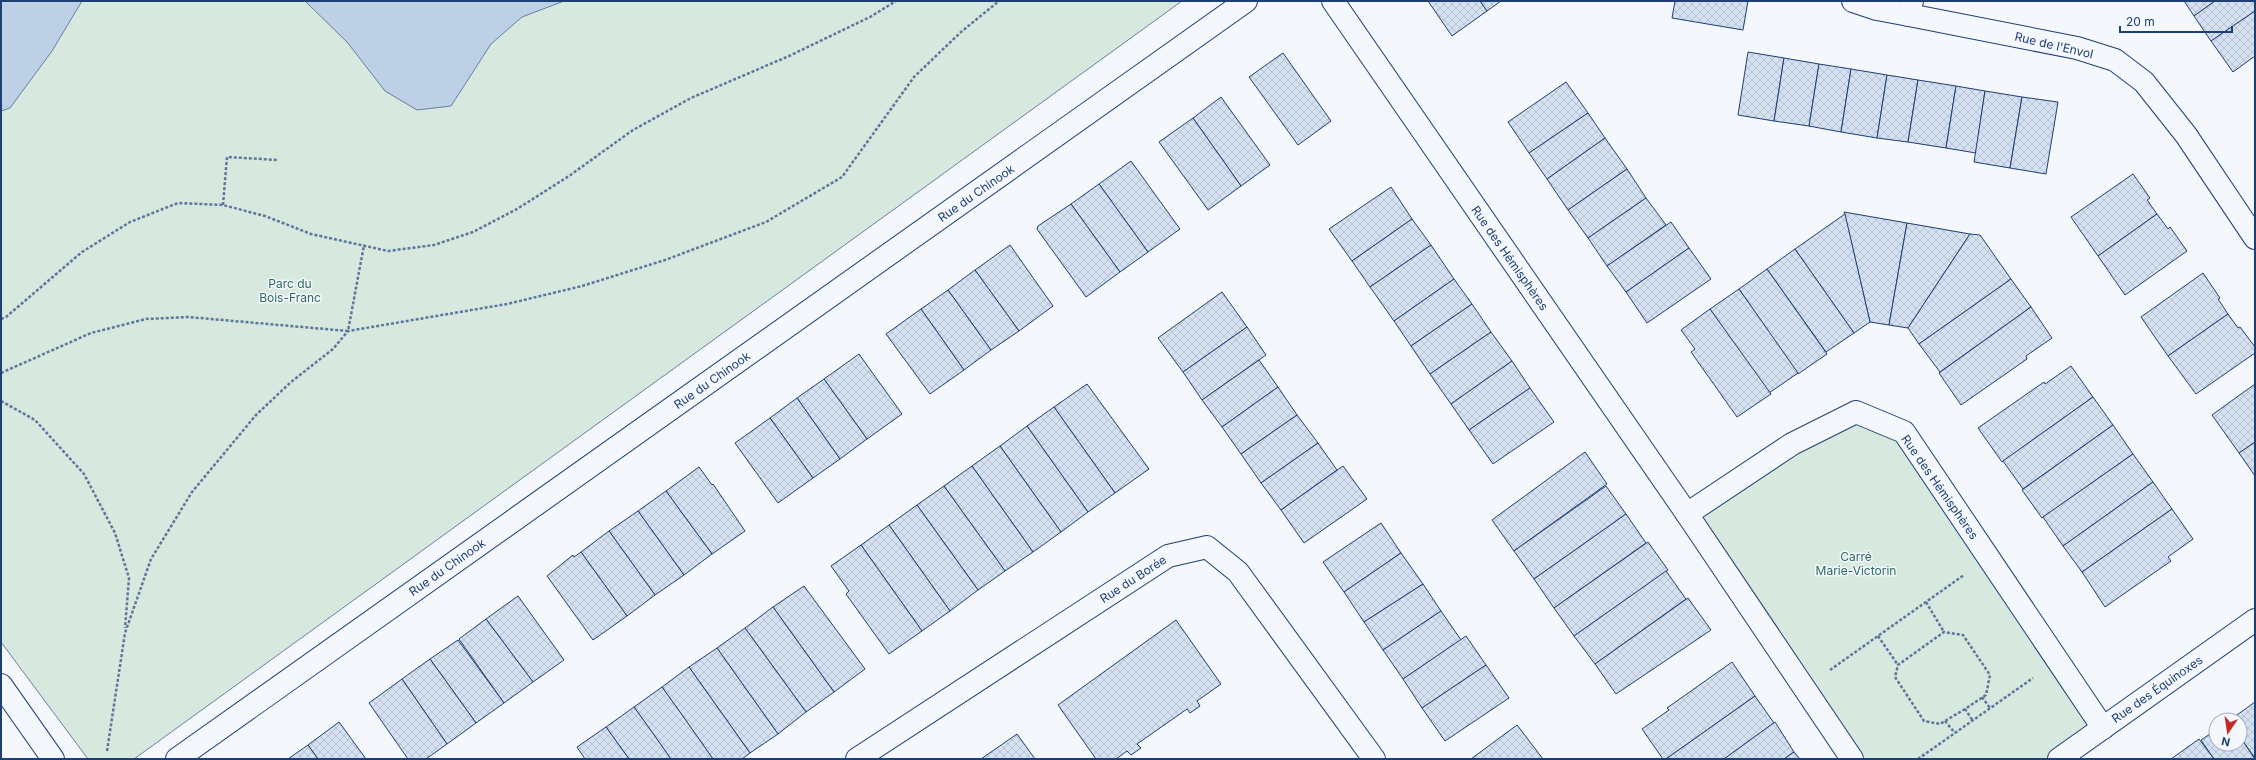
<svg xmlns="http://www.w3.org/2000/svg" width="2256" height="760" viewBox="0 0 2256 760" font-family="Inter,sans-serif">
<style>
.green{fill:#d7e8df;stroke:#687fa3}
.water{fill:#bed0e5;stroke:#687fa3}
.building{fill:url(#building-cross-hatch);stroke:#1d3f73}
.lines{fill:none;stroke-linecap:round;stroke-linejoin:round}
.street-casing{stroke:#1d3f73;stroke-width:24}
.path{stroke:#5e769c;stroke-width:2.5;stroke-dasharray:3 2;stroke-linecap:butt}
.street{stroke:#f4f7fb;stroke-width:22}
.labels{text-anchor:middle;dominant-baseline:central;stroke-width:3;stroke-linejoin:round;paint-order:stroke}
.street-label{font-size:12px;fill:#1d3f73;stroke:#f4f7fb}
.park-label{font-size:12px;fill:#2c6c60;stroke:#f4f7fb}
</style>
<defs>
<pattern id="building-cross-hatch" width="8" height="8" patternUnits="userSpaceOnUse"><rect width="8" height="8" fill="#d5e0f0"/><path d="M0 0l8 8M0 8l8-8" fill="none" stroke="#b6c1d1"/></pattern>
</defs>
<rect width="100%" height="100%" fill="#f4f7fb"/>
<g class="green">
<path d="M1,1H1182L134,759H88L1,642Z"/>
<path d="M1856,412L1904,432L2103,728L2059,759H1852L1687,514Z"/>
</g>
<g class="water">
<path d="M1,1H82L52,51L10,108L1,111Z"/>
<path d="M305,1H564L522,17L491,44L451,106L417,110L385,91L347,42Z"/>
</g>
<g class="building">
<path d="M1428,1H1480L1487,11L1452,36Z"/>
<path d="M1480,1H1501L1487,11Z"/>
<path d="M1675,1H1748L1743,30L1672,18Z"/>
<path d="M2184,1H2215L2194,16Z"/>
<path d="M2215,1H2255V11L2211,41L2194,16Z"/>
<path d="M2255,11V56L2233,72L2211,41Z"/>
<path d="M1748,52L1784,58L1774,121L1738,115Z"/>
<path d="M1283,53L1331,121L1298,145L1249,77Z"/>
<path d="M1784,58L1819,64L1809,126L1774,121Z"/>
<path d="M1819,64L1851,69L1841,132L1809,126Z"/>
<path d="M1851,69L1887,75L1877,138L1841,132Z"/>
<path d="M1887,75L1918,80L1908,142L1877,138Z"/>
<path d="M1918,80L1956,86L1946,148L1908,142Z"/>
<path d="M1566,82L1588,113L1529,153L1508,122Z"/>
<path d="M1956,86L1985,91L1976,153L1946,148Z"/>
<path d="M1985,91L2022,97L2010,168L1974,162Z"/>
<path d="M1221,97L1270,165L1241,186L1193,118Z"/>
<path d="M2022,97L2058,102L2046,174L2010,168Z"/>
<path d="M1588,113L1605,138L1547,179L1529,153Z"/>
<path d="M1193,118L1241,186L1208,210L1159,142Z"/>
<path d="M1605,138L1627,169L1568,210L1547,179Z"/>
<path d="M1131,161L1180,229L1148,252L1099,184Z"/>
<path d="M1627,169L1646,198L1588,238L1568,210Z"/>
<path d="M2133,174L2150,198L2147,200L2157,214L2098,256L2071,217Z"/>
<path d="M1099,184L1148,252L1120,272L1071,204Z"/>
<path d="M1391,187L1412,219L1352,261L1329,229Z"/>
<path d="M1646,198L1666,225L1607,266L1588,238Z"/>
<path d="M1071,204L1120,272L1086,297L1037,229L1038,226Z"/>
<path d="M1844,212L1907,223L1889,325L1870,322Z"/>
<path d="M1845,214L1870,322L1854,333L1795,249Z"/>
<path d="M2157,214L2168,229L2170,227L2187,251L2125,295L2098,256Z"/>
<path d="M1412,219L1431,245L1370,287L1352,261Z"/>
<path d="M1671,222L1689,248L1626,292L1607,266Z"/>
<path d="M1907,223L1970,234L1908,328L1889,325Z"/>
<path d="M1970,234L1980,235L2011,279L1919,344L1908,328Z"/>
<path d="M1010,245L1053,306L1019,331L975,270Z"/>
<path d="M1431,245L1454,279L1394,321L1370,287Z"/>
<path d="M1689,248L1711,279L1647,323L1626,292Z"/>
<path d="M1795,249L1854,333L1826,352L1767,269Z"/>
<path d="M1767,269L1827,354L1798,374L1739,289Z"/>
<path d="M975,270L1019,331L991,350L948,290Z"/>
<path d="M2203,273L2220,298L2218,299L2228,314L2168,356L2141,317Z"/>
<path d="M1454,279L1472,304L1411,346L1394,321Z"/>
<path d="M2011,279L2031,307L1940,372L1919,344Z"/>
<path d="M1739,289L1798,373L1769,393L1710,309Z"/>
<path d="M948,290L991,350L964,370L921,309Z"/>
<path d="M1222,292L1247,327L1183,372L1158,338Z"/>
<path d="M1472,304L1491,332L1430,374L1411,346Z"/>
<path d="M2031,307L2052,338L2026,356L2027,359L1961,405L1939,373Z"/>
<path d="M921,309L964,370L930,394L886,334Z"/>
<path d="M1710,309L1771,394L1737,417L1691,352L1695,349L1681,330Z"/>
<path d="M2228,314L2238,328L2240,327L2255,347V353L2196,394L2168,356Z"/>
<path d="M1247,327L1266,355L1202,400L1183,372Z"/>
<path d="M1491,332L1512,361L1451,404L1430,374Z"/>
<path d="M859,354L902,414L867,439L824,379Z"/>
<path d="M1259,360L1278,387L1222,427L1202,400Z"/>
<path d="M1512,361L1530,388L1469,430L1451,404Z"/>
<path d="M2071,366L2093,397L2002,462L1978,428L2044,382L2045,384Z"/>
<path d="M824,379L867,439L840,459L797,398Z"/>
<path d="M1087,384L1149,469L1115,493L1054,407Z"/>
<path d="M2255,384V442L2239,453L2212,415Z"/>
<path d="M1278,387L1297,415L1241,454L1222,427Z"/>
<path d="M1530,388L1554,422L1493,464L1469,430Z"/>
<path d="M2093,397L2113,425L2023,489L2003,461Z"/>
<path d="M797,398L840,459L813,478L770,418Z"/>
<path d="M1054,407L1115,493L1088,512L1027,426Z"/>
<path d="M1297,415L1318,443L1261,483L1241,454Z"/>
<path d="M770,418L813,478L778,503L735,443Z"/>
<path d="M2113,425L2133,454L2042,518L2022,490Z"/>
<path d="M1027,426L1088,512L1061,532L1000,446Z"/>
<path d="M2255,442V476L2239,453Z"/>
<path d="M1318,443L1337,470L1281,510L1261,483Z"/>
<path d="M1000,446L1061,532L1033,552L972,466Z"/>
<path d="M1585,452L1607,484L1514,551L1492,520Z"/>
<path d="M2133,454L2153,482L2063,546L2043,517Z"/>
<path d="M972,466L1033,552L1005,571L944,486Z"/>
<path d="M1343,466L1367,499L1304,543L1281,510Z"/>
<path d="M699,467L712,485L713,484L745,531L712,554L666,491Z"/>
<path d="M2153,482L2172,509L2082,572L2063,546Z"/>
<path d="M944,486L1005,571L978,590L917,505Z"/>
<path d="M1606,486L1626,514L1534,579L1514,551Z"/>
<path d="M666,491L712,554L684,575L638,511Z"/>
<path d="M917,505L978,590L950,611L889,525Z"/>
<path d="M2172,509L2193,539L2168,557L2171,561L2105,607L2082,572Z"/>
<path d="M638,511L684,575L655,595L609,531Z"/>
<path d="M1626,514L1646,543L1554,608L1534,579Z"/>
<path d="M1381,523L1401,553L1344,592L1323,562Z"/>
<path d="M889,525L950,611L922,631L861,545Z"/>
<path d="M609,531L655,595L627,616L581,552Z"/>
<path d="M1648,542L1668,570L1574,636L1554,608Z"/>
<path d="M861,545L922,631L889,654L846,594L849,591L831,566Z"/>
<path d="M581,552L627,616L593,640L547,576L573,555L574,557Z"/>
<path d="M1401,553L1423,584L1364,622L1344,592Z"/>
<path d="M1666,571L1686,599L1595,664L1574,636Z"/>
<path d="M1423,584L1441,611L1383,650L1364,622Z"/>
<path d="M804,586L865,669L834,692L773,607Z"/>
<path d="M518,596L564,660L533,682L486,619Z"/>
<path d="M1688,598L1711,630L1616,694L1595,664Z"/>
<path d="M773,607L834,692L806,712L745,628Z"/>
<path d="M1441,611L1461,640L1403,679L1383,650Z"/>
<path d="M486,619L533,682L504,703L459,639Z"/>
<path d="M1176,620L1221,684L1197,701L1200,706L1190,713L1187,709L1137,744L1141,748L1131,755L1127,751L1116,759H1096L1058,705Z"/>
<path d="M745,628L806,712L778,734L717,648Z"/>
<path d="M1466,636L1486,665L1422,708L1403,679Z"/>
<path d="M458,640L504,703L476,723L430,659Z"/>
<path d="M717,648L778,734L750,753L689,667Z"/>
<path d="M430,659L476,723L447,744L402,679Z"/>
<path d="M1732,662L1755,696L1666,759H1663L1642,729L1669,710L1667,708Z"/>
<path d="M1486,665L1509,698L1445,741L1422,708Z"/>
<path d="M689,667L750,753L742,759H713L662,687Z"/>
<path d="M402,679L447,744L426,759H408L369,703Z"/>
<path d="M662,687L680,712L713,759H671L634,707Z"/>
<path d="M1755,696L1774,723L1742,746L1724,759H1666Z"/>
<path d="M2255,702V758L2240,737V720H2230Z"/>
<path d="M634,707L652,732L671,759H629L606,727Z"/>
<path d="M339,722L366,759H318L308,745Z"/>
<path d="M1775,722L1794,752L1784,759H1724Z"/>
<path d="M1517,725L1543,759H1471Z"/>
<path d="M606,727L624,752L629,759H585L577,747Z"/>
<path d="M2216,730V744H2240V737L2255,759H2214L2201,740Z"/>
<path d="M1017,734L1035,759H981Z"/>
<path d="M2199,739L2214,759H2171Z"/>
<path d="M308,745L318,759H288Z"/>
<path d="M1794,752L1800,759H1784Z"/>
</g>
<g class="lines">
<g class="street-casing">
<g id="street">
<path d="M1333,1L1687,514L1852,759"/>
<path d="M1853,1L1877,9L1909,15L1912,1"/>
<path d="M1909,15L2077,48L2115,60L2144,82L2186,135L2255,238"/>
<path d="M1687,514L1792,444L1856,412L1904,432L2103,728"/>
<path d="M1,685L53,759"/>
<path d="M177,759L1246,1"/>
<path d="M857,759L1168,556L1207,547L1238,572L1374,759"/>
<path d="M2059,759L2255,620"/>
</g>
</g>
<g class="path">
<path d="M223,205L227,157L278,160"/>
<path d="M1,319L6,317L82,252L130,222L178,203L223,205L265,216L311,234L388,251L434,245L473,232L517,209L569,176L633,130L691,98L789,56L870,17L896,1"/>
<path d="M1,373L91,333L146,319L188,317L348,331L364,245"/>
<path d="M1,401L35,420L84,474L115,533L129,578L125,628"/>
<path d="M1926,602L1944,632"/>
<path d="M1878,636L1898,665"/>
<path d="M1830,670L1964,575"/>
<path d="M1982,697L1990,708"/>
<path d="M1965,709L1940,724L1924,721L1895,677L1898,665L1944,632L1963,635L1990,675L1986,695L1965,709L1973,721"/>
<path d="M1945,721L1955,733"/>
<path d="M107,751L125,633L151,559L192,492L256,415L291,382L333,349L348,331L507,304L582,286L665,260L766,222L842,177L914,77L961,32L999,1"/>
<path d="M1918,759L2033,678"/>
</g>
<use href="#street" class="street"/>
</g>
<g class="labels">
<g class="street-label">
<text transform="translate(2054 45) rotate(13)">Rue de l'Envol</text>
<text transform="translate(976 193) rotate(-35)">Rue du Chinook</text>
<text transform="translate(1510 258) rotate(55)">Rue des Hémisphères</text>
<text transform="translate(712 380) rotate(-35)">Rue du Chinook</text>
<text transform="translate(1940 487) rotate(55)">Rue des Hémisphères</text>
<text transform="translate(447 567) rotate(-35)">Rue du Chinook</text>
<text transform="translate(1133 579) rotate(-33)">Rue du Borée</text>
<text transform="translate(2157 689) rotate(-35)">Rue des Équinoxes</text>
</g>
<g class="park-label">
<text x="290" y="283">Parc du<tspan x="290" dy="14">Bois-Franc</tspan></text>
<text x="1856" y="556">Carré<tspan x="1856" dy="14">Marie-Victorin</tspan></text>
</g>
</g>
<rect width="2256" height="760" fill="none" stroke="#1d3f73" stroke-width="4"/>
<g transform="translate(2228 732) rotate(193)"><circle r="19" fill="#f4f7fb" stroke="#9eadc5"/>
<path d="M0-3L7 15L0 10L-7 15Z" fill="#c62828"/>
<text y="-6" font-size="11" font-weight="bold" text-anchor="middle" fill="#1d3f73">N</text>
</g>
<path d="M2120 26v6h112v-6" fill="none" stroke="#1d3f73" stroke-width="2"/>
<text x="2126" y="26" font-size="12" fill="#1d3f73" stroke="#f4f7fb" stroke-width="3" paint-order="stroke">20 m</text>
</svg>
